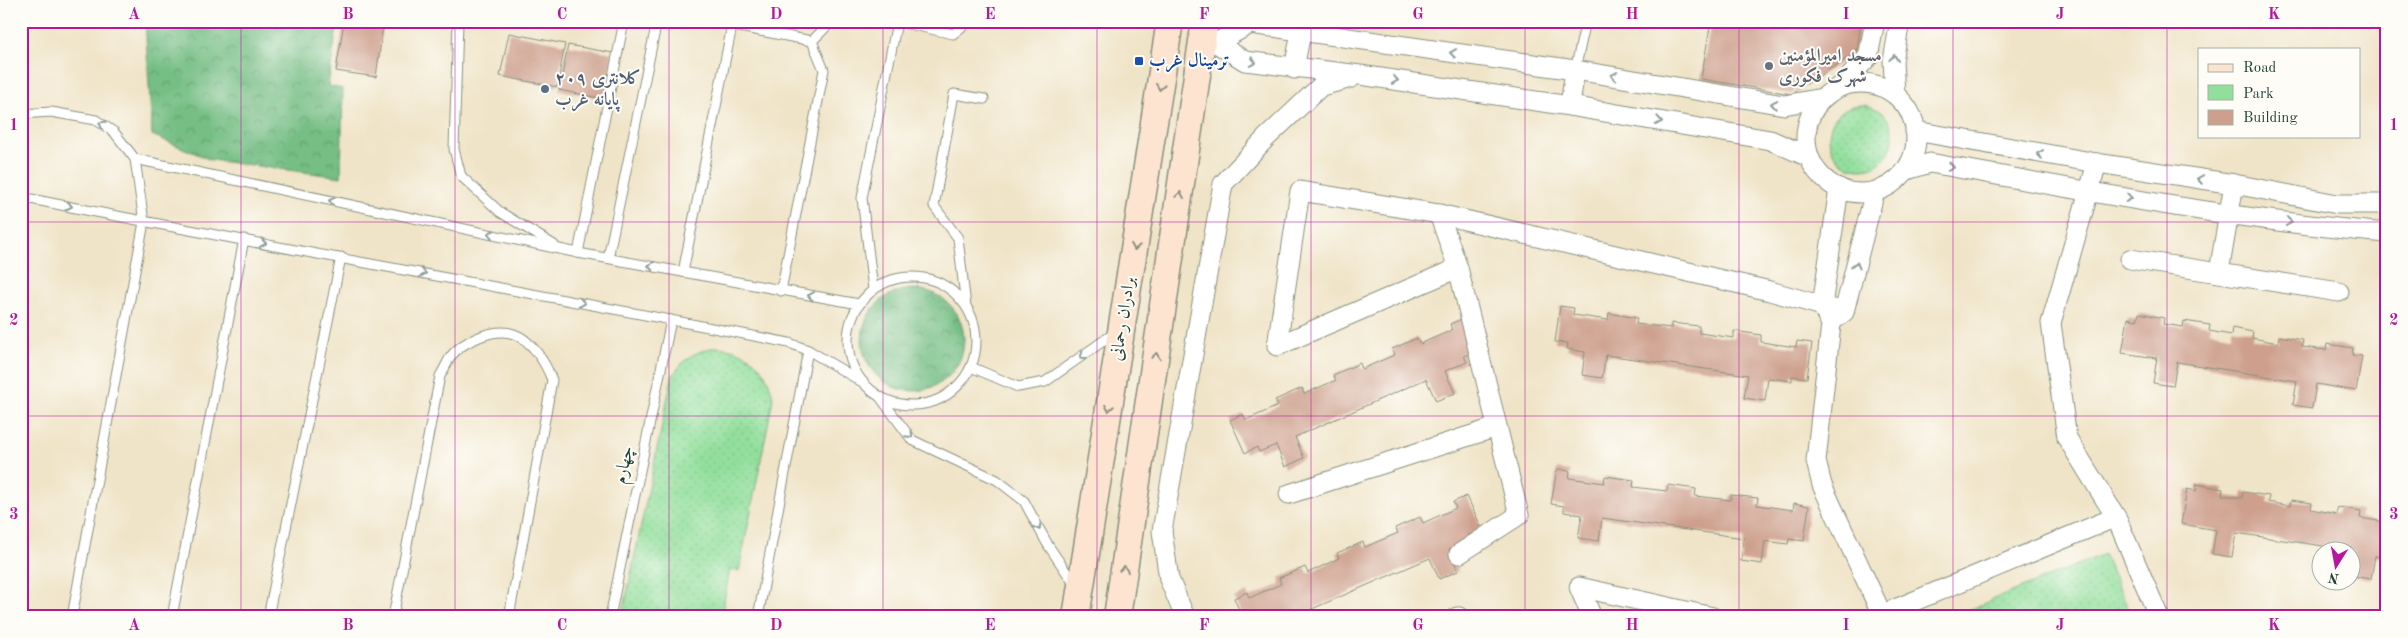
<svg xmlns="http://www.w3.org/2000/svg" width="2408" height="638" viewBox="0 0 2408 638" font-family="'Old Standard TT',Amiri,serif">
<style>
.green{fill:url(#green-dots);stroke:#588e68}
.forest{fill:url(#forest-crowns);stroke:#4a7e5c}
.building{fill:#cd9f8c}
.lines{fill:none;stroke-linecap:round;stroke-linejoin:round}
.lane-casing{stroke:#88907e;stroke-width:11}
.street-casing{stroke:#88907e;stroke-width:21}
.secondary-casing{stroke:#88907e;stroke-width:29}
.lane{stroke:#fff;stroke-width:9}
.street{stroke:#fff;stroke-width:19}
.secondary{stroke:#fde4d1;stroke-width:26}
.oneway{stroke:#8f9e9a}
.oneway2{stroke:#8e9082}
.grid{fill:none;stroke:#b5179e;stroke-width:1;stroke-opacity:0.55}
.transit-dot{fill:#1a4fb4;stroke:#fdfcf7;stroke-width:2}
.worship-dot{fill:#6b7280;stroke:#fdfcf7;stroke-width:2}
.service-dot{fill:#5c6f8a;stroke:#fdfcf7;stroke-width:2}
.labels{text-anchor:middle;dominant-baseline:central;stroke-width:4;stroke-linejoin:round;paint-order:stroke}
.worship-label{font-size:18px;font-weight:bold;fill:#5b616d;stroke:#fdfcf7;text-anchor:start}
.transit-label{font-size:18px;font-weight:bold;fill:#164399;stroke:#fdfcf7;text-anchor:start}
.service-label{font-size:18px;font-weight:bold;fill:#4e5e75;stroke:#fdfcf7;text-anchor:start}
.street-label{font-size:18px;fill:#1f3d34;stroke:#fdfcf7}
.neatline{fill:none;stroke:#b5179e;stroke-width:2}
.grid-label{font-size:16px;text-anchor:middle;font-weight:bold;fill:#b5179e}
</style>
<defs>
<pattern id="green-dots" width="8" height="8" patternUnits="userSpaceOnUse" patternTransform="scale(1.25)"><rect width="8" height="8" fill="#92df9c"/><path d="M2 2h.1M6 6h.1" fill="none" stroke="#7dc087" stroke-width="1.8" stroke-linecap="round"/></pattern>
<pattern id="forest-crowns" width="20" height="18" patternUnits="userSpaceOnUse" patternTransform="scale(1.25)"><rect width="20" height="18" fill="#75be84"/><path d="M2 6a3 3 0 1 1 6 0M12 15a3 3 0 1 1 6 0" fill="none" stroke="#5f9c6d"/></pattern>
</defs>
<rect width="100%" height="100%" fill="#fdfcf7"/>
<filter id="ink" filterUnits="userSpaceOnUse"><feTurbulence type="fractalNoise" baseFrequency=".02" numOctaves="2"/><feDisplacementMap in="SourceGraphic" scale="10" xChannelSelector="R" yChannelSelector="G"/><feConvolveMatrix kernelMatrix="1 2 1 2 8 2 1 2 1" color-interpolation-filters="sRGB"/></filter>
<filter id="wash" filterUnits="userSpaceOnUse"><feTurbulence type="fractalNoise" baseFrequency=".0096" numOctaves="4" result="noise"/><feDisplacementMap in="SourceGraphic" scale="20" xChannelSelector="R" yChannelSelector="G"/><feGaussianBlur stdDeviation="1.12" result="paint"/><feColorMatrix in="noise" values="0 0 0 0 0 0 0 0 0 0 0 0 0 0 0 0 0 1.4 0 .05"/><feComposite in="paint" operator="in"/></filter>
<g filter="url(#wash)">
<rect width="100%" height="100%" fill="#f0e4c8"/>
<g class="green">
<circle cx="1861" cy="137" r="32"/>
<path d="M716,347C748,348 769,368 773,399L739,571L730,569L721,617H622L672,377C683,359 695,351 716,347Z"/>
<path d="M2104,554L2132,617H1951Z"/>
</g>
<g class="forest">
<path d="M145,21H338L328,86L343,89L341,177L211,160L152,135Z"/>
<circle cx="913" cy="340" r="51"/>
</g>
<g id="blocks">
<g class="building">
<path d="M344,21L383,26L376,77L336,71Z"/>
<path d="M1711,21H1861L1857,52L1791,94L1701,79Z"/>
<path d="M509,33L565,44L557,87L500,76Z"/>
<path d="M568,45L613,53L604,99L559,90Z"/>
<path d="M1560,306L1574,308L1573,315L1608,320L1609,313L1637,318L1636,324L1671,328V323L1699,326V333L1734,338V331L1761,335V342L1796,347L1797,341L1812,343L1807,378L1792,376V381L1768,378L1765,401L1744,398L1748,375L1606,355L1602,378L1582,375L1585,352L1567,349L1568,343L1555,342Z"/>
<path d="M2139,313L2164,318L2163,324L2183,327L2184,321L2210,325L2209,331L2231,335L2232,328L2253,332L2252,338L2278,343L2279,336L2303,340L2302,347L2326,350L2327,344L2353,348L2352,355L2362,356L2356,391L2316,384L2312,408L2293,405L2297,381L2177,362L2173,386L2153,383L2157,358L2122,353L2128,318L2137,320Z"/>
<path d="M1464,318L1478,351L1464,356L1467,362L1445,371L1455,393L1436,401L1426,379L1295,437L1304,458L1285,467L1276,445L1259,452L1257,447L1245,453L1230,420L1243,414L1246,420L1278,406L1275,400L1302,388L1304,394L1336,380L1333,375L1360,363L1362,369L1394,355L1392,349L1417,338L1420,344L1452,330L1450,324Z"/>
<path d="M1557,469L1570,471L1569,478L1604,483L1605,476L1634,480L1633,487L1667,491L1668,485L1696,489L1695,496L1730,500L1731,495L1758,498L1757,505L1793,510L1794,503L1809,506L1804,541L1789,539L1788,544L1765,541L1762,564L1741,561L1744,538L1602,518L1599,541L1578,538L1582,515L1564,512V506L1551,504Z"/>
<path d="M2197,484L2223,489L2222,495L2242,498L2243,492L2269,496L2268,502L2290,506L2291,500L2312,503L2311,509L2336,514L2338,507L2361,511L2360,518L2385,522L2387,515V558L2375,556L2371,579L2352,576L2355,552L2350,550L2236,533L2232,557L2212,554L2216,530L2181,524L2187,489L2196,491Z"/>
<path d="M1467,496L1482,529L1468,535L1470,540L1449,549L1458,571L1439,579L1430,558L1298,615L1299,617H1242L1234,598L1247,592L1249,598L1281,584L1279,578L1305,567L1308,573L1339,558L1337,553L1363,542L1365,547L1398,533L1395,528L1420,517L1423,523L1456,508L1453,502Z"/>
</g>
</g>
</g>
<g filter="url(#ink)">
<use href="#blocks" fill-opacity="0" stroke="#88907e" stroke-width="1"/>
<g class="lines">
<g class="lane-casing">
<g id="lane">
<path d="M458,21L454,149L461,176L500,212L554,245"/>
<path d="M708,21L812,41"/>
<path d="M895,21L953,34L969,21"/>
<path d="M812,41L832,21"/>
<path d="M1575,70L1586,21"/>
<path d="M21,114L51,112L96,120L114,132L135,159L144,222L72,617"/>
<path d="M135,159L578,253L859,304"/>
<path d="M21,197C277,249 534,292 789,343L808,350L864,383"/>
<path d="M578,253L624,21"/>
<path d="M608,258L657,21"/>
<path d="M683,272L732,26"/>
<circle cx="912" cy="341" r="64"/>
<path d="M873,289L862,198L897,22"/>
<path d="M781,291L824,70L812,41"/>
<path d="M966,306L958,238L934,206L954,94L984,99"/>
<path d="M971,367L1018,387L1045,382L1116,332"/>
<path d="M880,397L912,440L997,480L1024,501L1048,545L1075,585"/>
<path d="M172,617L244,239"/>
<path d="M268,617L341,257"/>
<path d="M393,617L440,376C444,370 447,362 451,356C463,341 495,327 514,334C532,340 546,364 552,380L509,617"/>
<path d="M610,617L671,320"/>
<path d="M758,617L808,350"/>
</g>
</g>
<g class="street-casing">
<g id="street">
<path d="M1202,40L1216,43L1245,61L1360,75L1570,106L1770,140L1809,157"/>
<path d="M1216,43L1250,24L1575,70L1784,105L1822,98"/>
<path d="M1294,69L1301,32"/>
<circle cx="1861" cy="138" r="55"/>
<path d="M1841,86L1868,57L1875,21"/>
<path d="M1895,94L1893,61L1900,21"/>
<path d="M1570,106L1575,70"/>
<path d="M1915,131L2097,163L2234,184L2337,204H2387"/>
<path d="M2097,163L2051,323L2067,438L2116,517L2159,617"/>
<path d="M1904,171L1930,163C2081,190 2233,220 2387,233"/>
<path d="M1839,188L1822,306L1831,324L1816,461L1822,485L1883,617"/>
<path d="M1439,214L1458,268L1519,515L1459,554"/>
<path d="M2130,259L2339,292"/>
<path d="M1458,268L1277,346L1300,191L1439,214L1770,291L1844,312"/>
<path d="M2219,272L2234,184"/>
<path d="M1835,319L1844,312L1875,191"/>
<path d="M1289,494L1497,427"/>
<path d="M1185,617L1169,579L1162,531L1223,184L1266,138L1321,86L1351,78"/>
<path d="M1457,617H1460"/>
<path d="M1592,617L1579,587L1713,617"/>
<path d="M1876,617L2116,517"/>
</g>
</g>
<g class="secondary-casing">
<g id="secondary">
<path d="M1076,617L1170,21"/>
<path d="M1117,617L1205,21"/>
</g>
</g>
<use href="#lane" class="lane"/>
<use href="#street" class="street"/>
<use href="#secondary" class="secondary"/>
</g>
<defs><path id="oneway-chevron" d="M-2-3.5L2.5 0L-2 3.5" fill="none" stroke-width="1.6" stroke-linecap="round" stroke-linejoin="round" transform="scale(1.25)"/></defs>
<g class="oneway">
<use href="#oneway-chevron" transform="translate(1453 53) rotate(-172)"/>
<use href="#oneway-chevron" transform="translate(1894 58) rotate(-84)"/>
<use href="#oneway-chevron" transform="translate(1253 62) rotate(10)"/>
<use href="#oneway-chevron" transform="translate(1614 76) rotate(-170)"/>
<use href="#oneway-chevron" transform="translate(1395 80) rotate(8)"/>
<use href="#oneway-chevron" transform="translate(1774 104) rotate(-170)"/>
<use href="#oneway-chevron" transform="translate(1659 121) rotate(10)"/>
<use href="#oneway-chevron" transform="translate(102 124) rotate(-150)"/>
<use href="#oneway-chevron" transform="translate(2040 154) rotate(-171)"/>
<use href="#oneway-chevron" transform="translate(1951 167) rotate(10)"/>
<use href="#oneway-chevron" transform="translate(2200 179) rotate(-171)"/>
<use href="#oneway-chevron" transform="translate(2129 198) rotate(9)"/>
<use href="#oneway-chevron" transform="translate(332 201) rotate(-168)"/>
<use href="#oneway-chevron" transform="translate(69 206) rotate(12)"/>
<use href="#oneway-chevron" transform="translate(2289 222) rotate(8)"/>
<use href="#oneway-chevron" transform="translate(491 234) rotate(-168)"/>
<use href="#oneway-chevron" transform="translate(263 243) rotate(10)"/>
<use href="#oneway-chevron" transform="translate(1856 265) rotate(-76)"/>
<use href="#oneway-chevron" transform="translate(651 266) rotate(-169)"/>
<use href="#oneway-chevron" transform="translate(423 273) rotate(11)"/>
<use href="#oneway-chevron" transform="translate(811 296) rotate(-170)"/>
<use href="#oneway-chevron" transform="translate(582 303) rotate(11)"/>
<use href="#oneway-chevron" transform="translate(1083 356) rotate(144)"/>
<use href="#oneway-chevron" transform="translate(910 435) rotate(47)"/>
<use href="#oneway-chevron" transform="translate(1038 527) rotate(62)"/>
</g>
<g class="oneway2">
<use href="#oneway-chevron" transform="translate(1160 87) rotate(99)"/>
<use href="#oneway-chevron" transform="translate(1180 195) rotate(-82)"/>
<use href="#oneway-chevron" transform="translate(1135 247) rotate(99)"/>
<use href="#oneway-chevron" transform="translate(1156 356) rotate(-82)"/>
<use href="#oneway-chevron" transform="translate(1109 408) rotate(99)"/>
<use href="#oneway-chevron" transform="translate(1124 569) rotate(-82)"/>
</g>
</g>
<path class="grid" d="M241,21V617M455,21V617M669,21V617M883,21V617M1097,21V617M1311,21V617M1525,21V617M1739,21V617M1953,21V617M2167,21V617M21,222H2387M21,416H2387"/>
<rect class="transit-dot" x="1134" y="56" width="10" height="10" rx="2.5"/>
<circle class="worship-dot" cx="1769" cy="66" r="5"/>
<circle class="service-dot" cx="545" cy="89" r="5"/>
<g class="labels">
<g class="worship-label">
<text x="1779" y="56">مسجد امیرالمؤمنین<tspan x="1779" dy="21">شهرک فکوری</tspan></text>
</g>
<g class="transit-label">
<text x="1149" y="61">ترمینال غرب</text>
</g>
<g class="service-label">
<text x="555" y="79">کلانتری ۲۰۹<tspan x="555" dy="21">پایانه غرب</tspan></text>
</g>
<g class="street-label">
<text transform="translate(1123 319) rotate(-81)">برادران رحمانی</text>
<text transform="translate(624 465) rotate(-78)">چهارم</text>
</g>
</g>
<rect width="2408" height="638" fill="none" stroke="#fdfcf7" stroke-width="55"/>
<rect x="2198" y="48" width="162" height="90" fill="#fdfcf7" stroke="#a4b0a9"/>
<rect x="2208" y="64" width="25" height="8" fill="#fde4d1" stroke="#a4b0a9"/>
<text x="2243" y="72" font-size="15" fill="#1f3d34">Road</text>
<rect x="2208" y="85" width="25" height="15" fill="#92df9c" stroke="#a4b0a9"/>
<text x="2243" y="98" font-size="15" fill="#1f3d34">Park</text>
<rect x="2208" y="110" width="25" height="15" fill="#cd9f8c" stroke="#a4b0a9"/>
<text x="2243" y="122" font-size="15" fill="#1f3d34">Building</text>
<g transform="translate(2336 566) rotate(191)"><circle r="24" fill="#fdfcf7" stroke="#a4b0a9"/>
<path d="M0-4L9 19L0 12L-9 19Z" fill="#b5179e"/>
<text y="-8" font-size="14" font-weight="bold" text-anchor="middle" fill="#1f3d34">N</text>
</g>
<rect x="28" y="28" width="2352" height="582" class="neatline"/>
<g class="grid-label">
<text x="134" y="19">A</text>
<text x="348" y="19">B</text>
<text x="562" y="19">C</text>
<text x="776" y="19">D</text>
<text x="990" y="19">E</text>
<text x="1204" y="19">F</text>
<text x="1418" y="19">G</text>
<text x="1632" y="19">H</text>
<text x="1846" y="19">I</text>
<text x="2060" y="19">J</text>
<text x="2274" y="19">K</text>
<text x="14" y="130">1</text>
<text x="2394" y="130">1</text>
<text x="14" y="325">2</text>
<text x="2394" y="325">2</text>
<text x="14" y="519">3</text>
<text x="2394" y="519">3</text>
<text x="134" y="630">A</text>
<text x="348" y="630">B</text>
<text x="562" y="630">C</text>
<text x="776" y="630">D</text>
<text x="990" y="630">E</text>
<text x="1204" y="630">F</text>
<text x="1418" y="630">G</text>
<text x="1632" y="630">H</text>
<text x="1846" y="630">I</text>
<text x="2060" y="630">J</text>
<text x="2274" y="630">K</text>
</g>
</svg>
